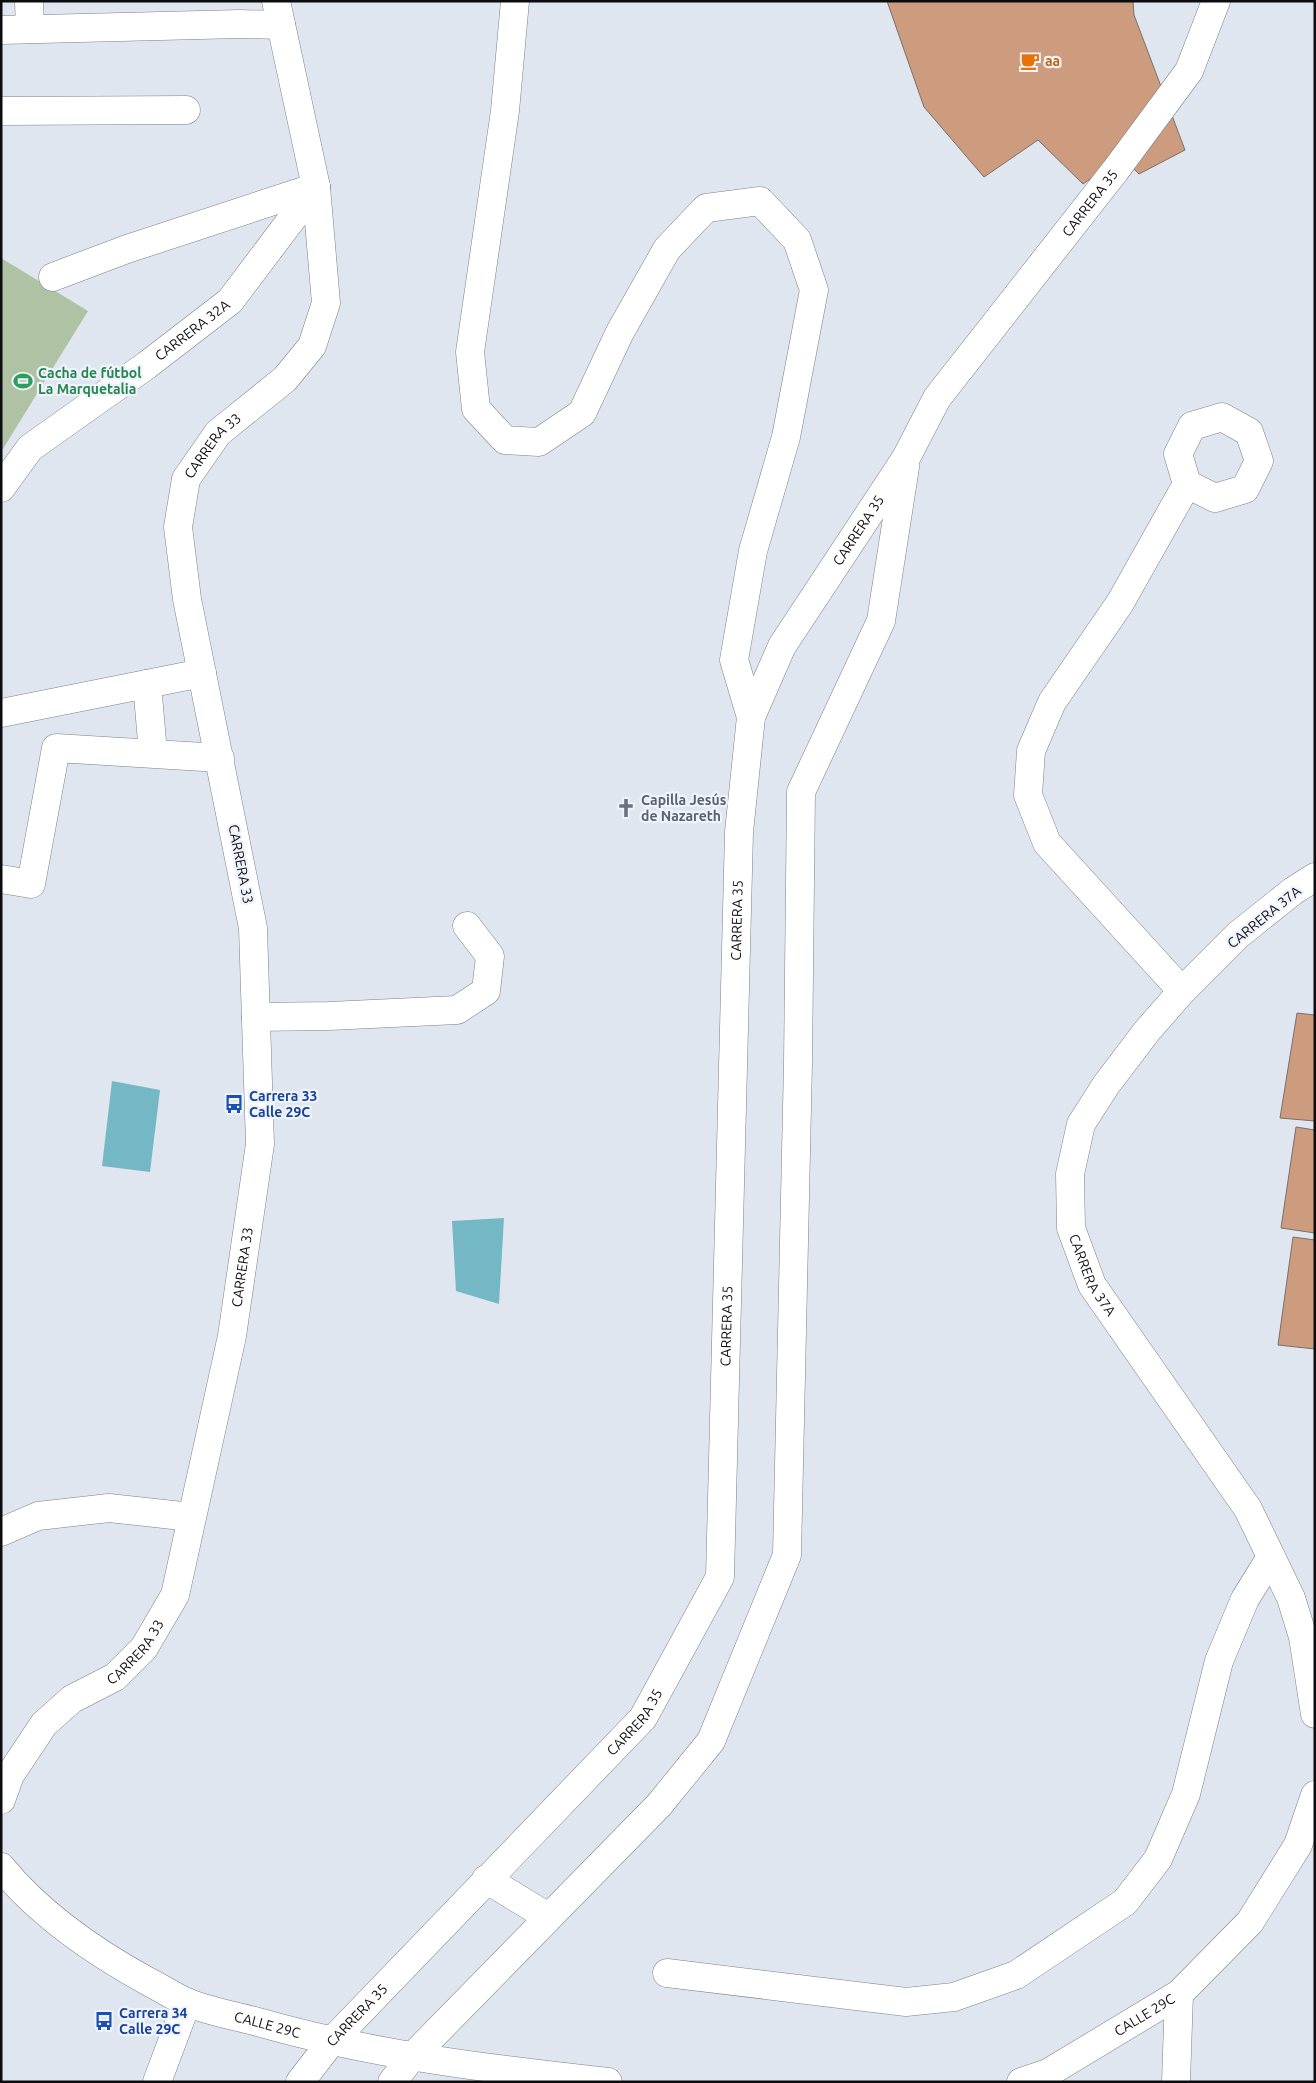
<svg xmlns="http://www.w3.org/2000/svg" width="1316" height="2083" viewBox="0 0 1316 2083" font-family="Ubuntu,sans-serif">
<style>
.pitch{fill:#afc2a3}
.water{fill:#74b8c6}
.building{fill:#cd9c7f;stroke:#786f6a}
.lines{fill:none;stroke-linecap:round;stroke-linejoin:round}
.minor-casing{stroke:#7c8089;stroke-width:29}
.minor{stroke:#fff;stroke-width:28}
.labels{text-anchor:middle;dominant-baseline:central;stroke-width:4.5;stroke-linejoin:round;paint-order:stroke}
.food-label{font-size:14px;font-weight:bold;fill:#c56008;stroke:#eef3fc;text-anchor:start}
.street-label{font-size:14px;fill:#0b0c0f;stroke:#eef3fc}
.leisure-label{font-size:14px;font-weight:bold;fill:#27864d;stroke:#eef3fc;text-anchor:start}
.worship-label{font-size:14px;font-weight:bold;fill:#5b616d;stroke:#eef3fc;text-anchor:start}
.transit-label{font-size:14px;font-weight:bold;fill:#164399;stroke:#eef3fc;text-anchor:start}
</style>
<rect width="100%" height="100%" fill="#e0e6ef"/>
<path class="pitch" d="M1,258L88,311L1,452Z"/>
<g class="water">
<path d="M112,1081L160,1090L150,1172L102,1166Z"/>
<path d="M504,1218L499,1304L456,1291L452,1221Z"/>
</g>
<g class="building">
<path d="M887,1H1133L1134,15L1185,150L1139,174L1122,157L1083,184L1038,140L984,177L924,107Z"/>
<path d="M1297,1013L1315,1015V1121L1280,1118Z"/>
<path d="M1296,1127L1315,1130V1233L1281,1228Z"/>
<path d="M1293,1237L1315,1240V1349L1278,1345Z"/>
</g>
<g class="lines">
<g class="minor-casing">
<g id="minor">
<path d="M29,1L30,29"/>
<path d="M515,1L505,111L470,352L476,409L505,440L539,442L582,413L620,332L667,249L706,208L760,201L797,240L814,290L786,437L753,551L734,660L751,717"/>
<path d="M1,30L240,24L281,25"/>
<path d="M1,111L186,110"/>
<path d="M53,277L127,249L316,187"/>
<path id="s1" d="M1,488L30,448L147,365L230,301L316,187"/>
<path d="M147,684L153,753"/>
<path d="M1,713L202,673"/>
<path id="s2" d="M1315,877L1293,891L1238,935L1182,991L1147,1031L1106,1085L1081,1124L1070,1174L1071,1228L1092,1285L1248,1509L1291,1598L1303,1637L1315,1714"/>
<path d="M1,879L31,884L56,748L220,758"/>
<path d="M1182,991L1047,843L1028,795L1031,751L1052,702L1120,603L1187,484L1178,454L1192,426L1222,417L1249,432L1259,461L1245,489L1215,498L1187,484"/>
<path d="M256,1017L329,1016L457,1010L486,991L490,956L467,926"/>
<path d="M1,1532L38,1516L109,1508L191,1517"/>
<path id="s3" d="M1,1800L10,1775L44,1724L72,1699L115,1677L144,1648L175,1595L232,1336L260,1144L253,928L187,599L178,527L186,479L218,433L285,379L312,346L326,303L316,187L276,1"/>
<path id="s4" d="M1,1867C41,1916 94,1952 149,1982C161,1988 173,1996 186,2002C208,2011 235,2016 258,2022C373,2055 490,2069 608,2082"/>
<path d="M486,1879L548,1917"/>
<path d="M667,1973L906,2002L954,1997L1016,1975L1125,1902L1158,1859L1186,1794L1219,1661L1245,1599L1271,1557"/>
<path d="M157,2082L187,2002"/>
<path id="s5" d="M300,2082L331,2042L643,1718L720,1577L739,832L751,717L782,646L906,458L937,398L1115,171L1189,71L1216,1"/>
<path d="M392,2082L412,2057L659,1805L711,1741L787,1555L798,1063L801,792L881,621L905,467"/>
<path id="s6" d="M1021,2082L1048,2073L1179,1994L1250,1922L1298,1845L1315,1795"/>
<path d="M1176,2082L1179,1994"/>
</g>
</g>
<use href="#minor" class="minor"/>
</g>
<defs>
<g id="cafe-bare" transform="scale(1.5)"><path d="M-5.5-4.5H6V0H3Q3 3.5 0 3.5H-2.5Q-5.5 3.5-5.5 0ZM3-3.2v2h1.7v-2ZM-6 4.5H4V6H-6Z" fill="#e8710a" stroke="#eef3fc" stroke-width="2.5" paint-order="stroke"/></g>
<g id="stadium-bare" transform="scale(1.5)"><path d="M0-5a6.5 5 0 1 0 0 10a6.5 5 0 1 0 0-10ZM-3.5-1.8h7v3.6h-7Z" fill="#2e9e5b" stroke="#eef3fc" stroke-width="2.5" paint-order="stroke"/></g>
<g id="church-bare" transform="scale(1.5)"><path d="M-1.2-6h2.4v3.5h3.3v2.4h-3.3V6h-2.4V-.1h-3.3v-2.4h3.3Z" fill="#6b7280" stroke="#eef3fc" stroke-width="2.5" paint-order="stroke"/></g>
<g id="bus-bare" transform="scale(1.5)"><path d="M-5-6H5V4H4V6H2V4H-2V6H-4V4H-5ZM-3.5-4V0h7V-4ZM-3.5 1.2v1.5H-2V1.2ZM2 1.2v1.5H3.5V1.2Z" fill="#1a4fb4" stroke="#eef3fc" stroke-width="2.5" paint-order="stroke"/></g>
</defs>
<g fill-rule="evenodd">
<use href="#cafe-bare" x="1030" y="61"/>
<use href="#stadium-bare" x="23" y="381"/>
<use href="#church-bare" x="626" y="808"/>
<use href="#bus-bare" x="234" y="1104"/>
<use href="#bus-bare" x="104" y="2021"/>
</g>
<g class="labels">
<g class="food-label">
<text x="1045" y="61">aa</text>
</g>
<g class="street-label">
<text stroke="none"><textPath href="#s5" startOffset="2140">CARRERA 35</textPath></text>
<text stroke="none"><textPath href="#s1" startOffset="250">CARRERA 32A</textPath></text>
<text stroke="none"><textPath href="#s3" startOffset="1451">CARRERA 33</textPath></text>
<text stroke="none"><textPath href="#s5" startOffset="1738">CARRERA 35</textPath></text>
<text transform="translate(241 864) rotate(79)">CARRERA 33</text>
<text transform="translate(1264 917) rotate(-39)">CARRERA 37A</text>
<text stroke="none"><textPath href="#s5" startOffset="1318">CARRERA 35</textPath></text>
<text stroke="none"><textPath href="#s3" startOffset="611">CARRERA 33</textPath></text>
<text stroke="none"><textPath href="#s2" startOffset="500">CARRERA 37A</textPath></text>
<text stroke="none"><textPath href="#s5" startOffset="912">CARRERA 35</textPath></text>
<text stroke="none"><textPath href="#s3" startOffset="206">CARRERA 33</textPath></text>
<text stroke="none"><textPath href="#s5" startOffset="492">CARRERA 35</textPath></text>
<text stroke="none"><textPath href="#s6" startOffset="141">CALLE 29C</textPath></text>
<text stroke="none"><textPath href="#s5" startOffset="88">CARRERA 35</textPath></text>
<text stroke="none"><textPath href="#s4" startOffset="315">CALLE 29C</textPath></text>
</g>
<g class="leisure-label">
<text x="38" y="373">Cacha de fútbol<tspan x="38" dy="16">La Marquetalia</tspan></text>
</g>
<g class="worship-label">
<text x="641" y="800">Capilla Jesús<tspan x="641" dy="16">de Nazareth</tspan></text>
</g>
<g class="transit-label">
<text x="249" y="1096">Carrera 33<tspan x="249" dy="16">Calle 29C</tspan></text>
<text x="119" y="2013">Carrera 34<tspan x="119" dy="16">Calle 29C</tspan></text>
</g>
</g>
<rect width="1316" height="2083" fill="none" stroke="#0b0c0f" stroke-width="5"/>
</svg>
